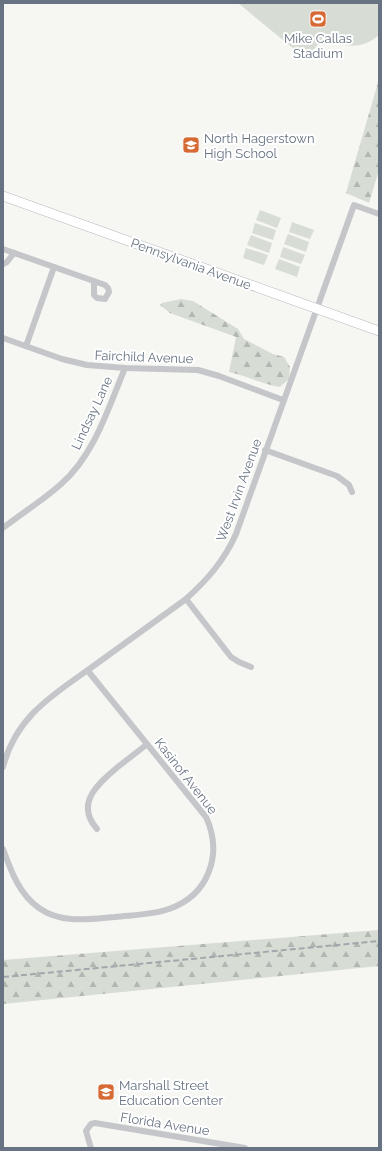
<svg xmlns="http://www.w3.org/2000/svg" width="382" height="1151" viewBox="0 0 382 1151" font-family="Raleway,sans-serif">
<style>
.grass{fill:#d7ddd4}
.forest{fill:url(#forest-firs)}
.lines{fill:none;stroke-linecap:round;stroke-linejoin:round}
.primary-casing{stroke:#b5b8bc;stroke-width:10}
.minor{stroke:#c4c6ca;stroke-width:6}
.primary{stroke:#fff;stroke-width:9}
.rail{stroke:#a3a7ad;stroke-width:2;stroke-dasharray:6 3;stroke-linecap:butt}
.labels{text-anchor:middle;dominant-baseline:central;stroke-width:4;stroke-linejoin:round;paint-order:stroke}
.poi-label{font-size:13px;fill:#677382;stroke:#fff;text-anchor:start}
.street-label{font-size:13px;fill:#677382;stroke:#fff}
</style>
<defs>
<pattern id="forest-firs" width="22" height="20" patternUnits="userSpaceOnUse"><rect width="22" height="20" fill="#d7ddd4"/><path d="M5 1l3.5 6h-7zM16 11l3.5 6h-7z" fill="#b2b8b1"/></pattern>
</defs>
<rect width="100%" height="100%" fill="#f6f6f3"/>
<g class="grass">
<path d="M238,3H379V35C362,50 343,48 324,37L306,59Z"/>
<path d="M260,210L281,218L277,228L256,220Z"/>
<path d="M292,222L314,230L310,239L289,232Z"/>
<path d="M255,223L276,230L273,240L252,233Z"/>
<path d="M288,234L309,242L306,252L284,244Z"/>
<path d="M251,235L272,243L269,253L247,245Z"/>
<path d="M283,247L305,255L301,264L280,257Z"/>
<path d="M246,248L268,255L264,265L243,258Z"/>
<path d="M279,259L300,267L297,277L275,269Z"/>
</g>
<g class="forest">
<path d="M379,79V170L369,203L346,193Z"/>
<path d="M181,299L193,301L238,329L244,339L273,354L284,357L290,367L289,379L280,387C263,384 246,376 229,372L236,337L170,313L160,305L162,303Z"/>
<path d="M379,930V966L3,1004V960Z"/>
</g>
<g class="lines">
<g class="primary-casing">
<path id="primary" d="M3,196L379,331"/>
</g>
<g class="minor">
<path d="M3,249L105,285L108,288L109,292L105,299L97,298L94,295V281"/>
<path d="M3,264L7,262L14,253"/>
<path d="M3,338L62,359L87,365L125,368L198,370L219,376L283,400"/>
<path d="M26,346L54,267"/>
<path d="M265,450L337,476L349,485L352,492"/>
<path d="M3,528C22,513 42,501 60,485C94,456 108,409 125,368"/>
<path d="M186,599L231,657L239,662L251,667"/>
<path d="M3,767C17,713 58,692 99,662C128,641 157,620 186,599C207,580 224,561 236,534L354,205L379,214"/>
<path d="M97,829C74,803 99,783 119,766C128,759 137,752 146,745"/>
<path d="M3,849C11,871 19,894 39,908C61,924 90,919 115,917C133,915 152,915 169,909C209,895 223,854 206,817L88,671"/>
<path d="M91,1148L86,1131L91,1124L95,1123L245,1148"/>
</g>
<use href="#primary" class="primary"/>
<path class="rail" d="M3,977L379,941"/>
</g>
<defs>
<g id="stadium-square" transform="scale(0.9)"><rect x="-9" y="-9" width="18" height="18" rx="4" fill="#d56a34" stroke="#fff"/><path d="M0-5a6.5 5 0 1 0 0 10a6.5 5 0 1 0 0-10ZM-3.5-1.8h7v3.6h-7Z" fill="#fff"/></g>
<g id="school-square" transform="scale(0.9)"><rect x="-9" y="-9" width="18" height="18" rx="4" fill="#d56a34" stroke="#fff"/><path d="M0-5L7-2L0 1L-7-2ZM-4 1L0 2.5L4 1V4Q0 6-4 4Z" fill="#fff"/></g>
</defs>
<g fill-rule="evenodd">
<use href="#stadium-square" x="318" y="19"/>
<use href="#school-square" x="191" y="145"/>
<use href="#school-square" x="106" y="1092"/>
</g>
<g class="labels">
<g class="poi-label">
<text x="318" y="38" text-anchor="middle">Mike Callas<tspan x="318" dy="15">Stadium</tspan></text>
<text x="204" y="138">North Hagerstown<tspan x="204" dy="15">High School</tspan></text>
<text x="119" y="1085">Marshall Street<tspan x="119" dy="15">Education Center</tspan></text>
</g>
<g class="street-label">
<text transform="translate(191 264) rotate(20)">Pennsylvania Avenue</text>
<text transform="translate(144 357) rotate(2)">Fairchild Avenue</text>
<text transform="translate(92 413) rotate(-65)">Lindsay Lane</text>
<text transform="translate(239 490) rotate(-70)">West Irvin Avenue</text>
<text transform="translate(186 776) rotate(52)">Kasinof Avenue</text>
<text transform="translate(165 1124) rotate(9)">Florida Avenue</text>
</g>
</g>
<rect width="382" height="1151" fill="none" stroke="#677382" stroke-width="8"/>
</svg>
